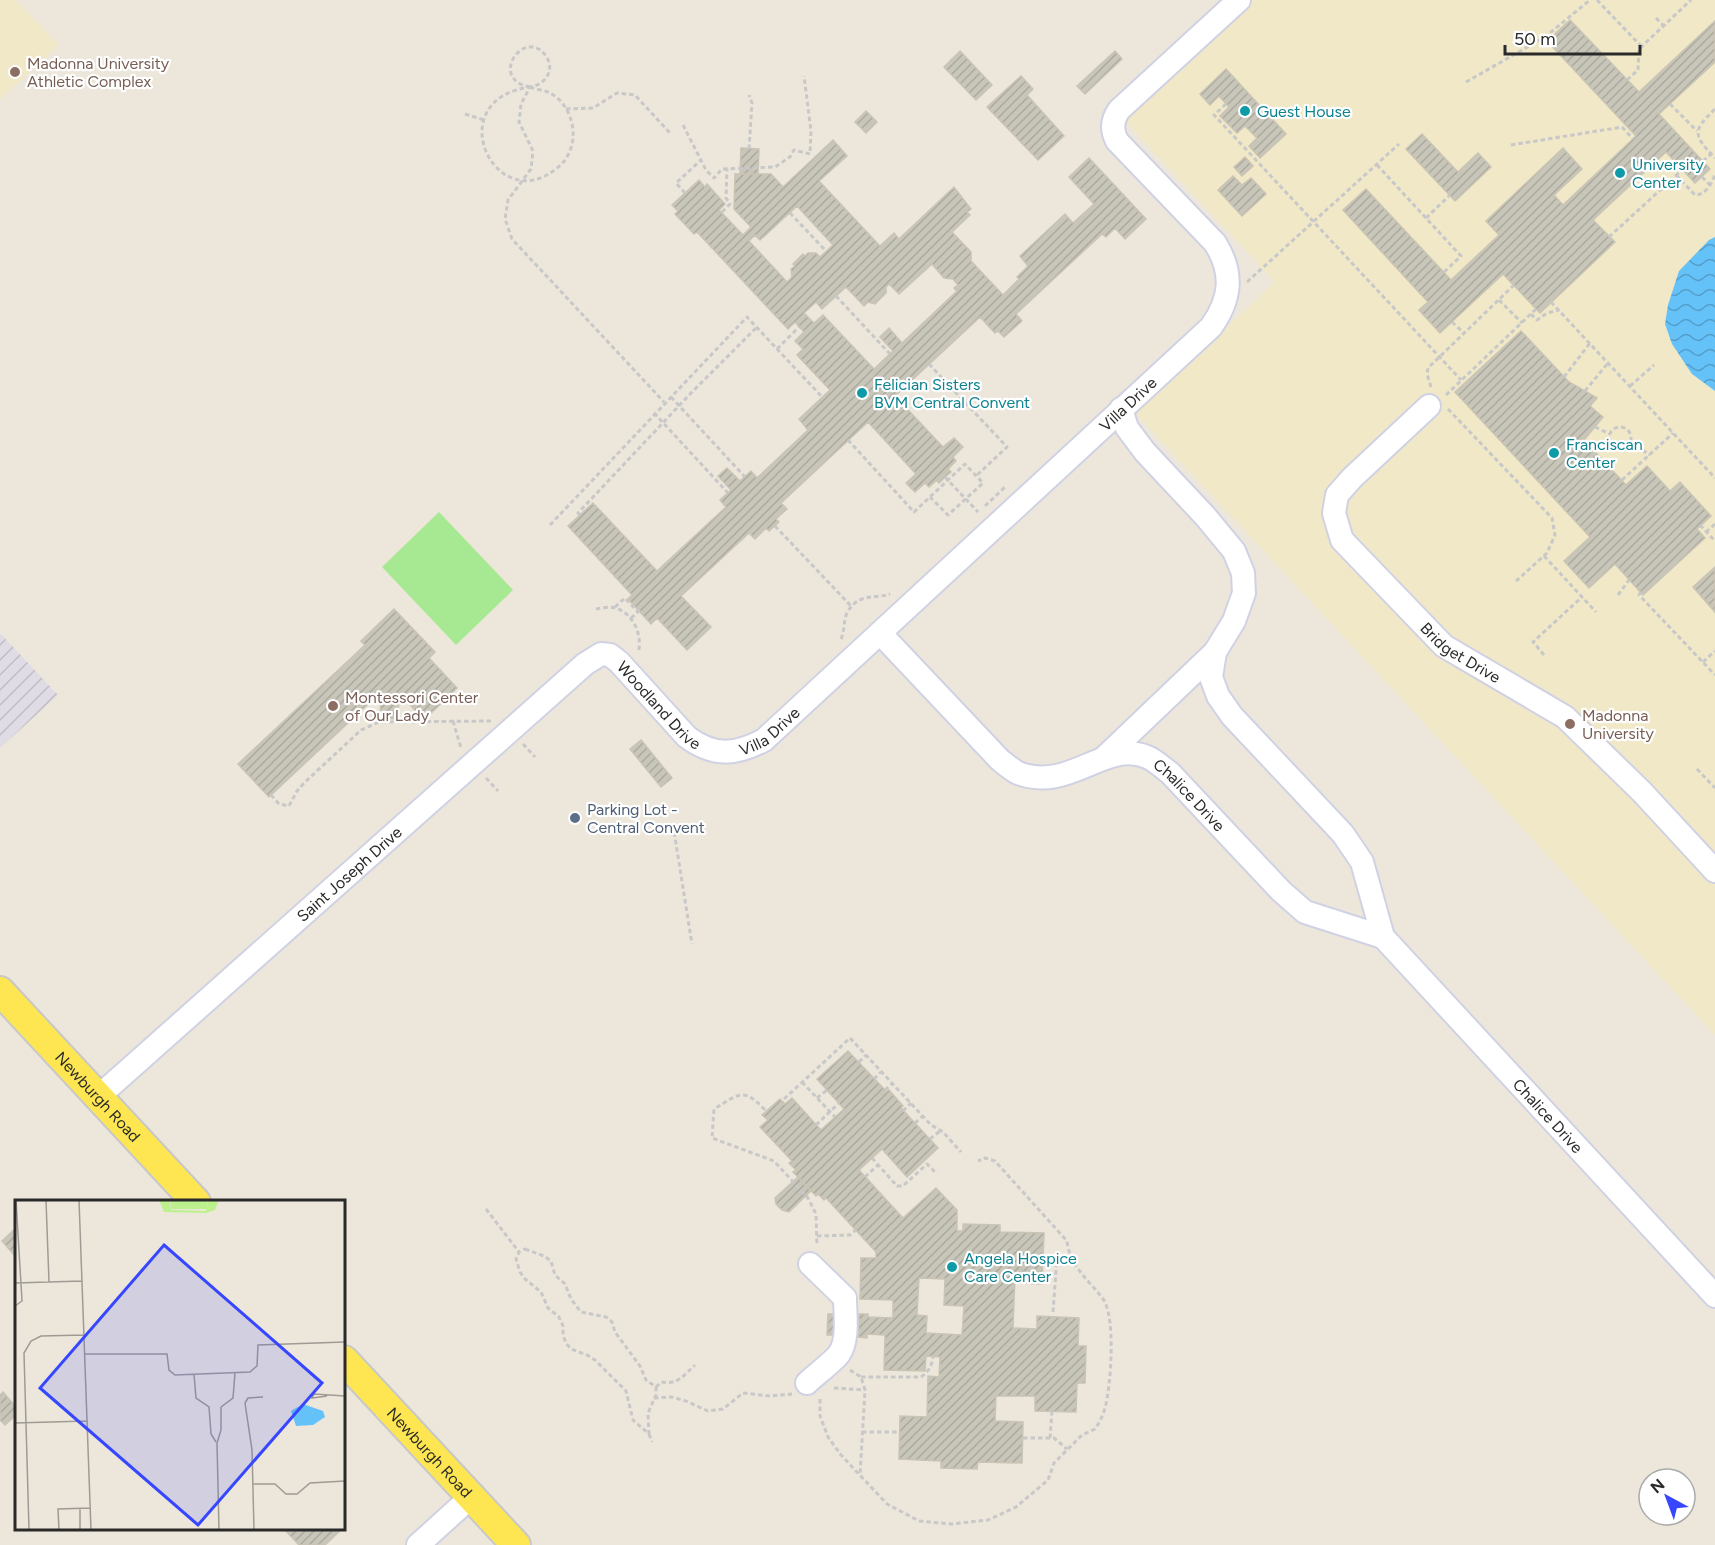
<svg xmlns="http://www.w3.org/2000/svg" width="1715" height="1545" viewBox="0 0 1715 1545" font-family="Figtree,sans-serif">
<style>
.industrial{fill:url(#industrial-furrows)}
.education{fill:#f1e8c8}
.park{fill:#a7e992}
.water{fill:url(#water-waves)}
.building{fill:url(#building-hatch);stroke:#c9c4b4;stroke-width:1.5;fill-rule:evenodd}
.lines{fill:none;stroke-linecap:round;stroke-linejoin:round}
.minor-casing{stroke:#d0d2e4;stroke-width:26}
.major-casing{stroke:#c8c8c8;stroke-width:32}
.path{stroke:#c8c8c8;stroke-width:3;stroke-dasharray:4.5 3;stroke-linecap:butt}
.minor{stroke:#fff;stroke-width:22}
.major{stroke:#fde651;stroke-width:28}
.education-dot{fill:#8d6e63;stroke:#fff;stroke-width:2}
.culture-dot{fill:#0f9aa8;stroke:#fff;stroke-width:2}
.service-dot{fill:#5c6f8a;stroke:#fff;stroke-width:2}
.labels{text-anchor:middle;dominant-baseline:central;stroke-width:4.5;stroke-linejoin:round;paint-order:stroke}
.education-label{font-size:16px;fill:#785e54;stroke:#fff;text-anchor:start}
.culture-label{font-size:16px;fill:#0d838f;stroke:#fff;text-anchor:start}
.street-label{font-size:16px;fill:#2a2a2a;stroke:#fff}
.service-label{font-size:16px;fill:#4e5e75;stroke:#fff;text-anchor:start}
.inset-road{fill:none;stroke:#9f9b94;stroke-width:1.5}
.view{fill:#3647ff;fill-opacity:0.15;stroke:#3647ff;stroke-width:3}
.inset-edge{fill:none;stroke:#2a2a2a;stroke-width:3}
</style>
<defs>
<pattern id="industrial-furrows" width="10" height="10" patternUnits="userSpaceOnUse" patternTransform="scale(1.5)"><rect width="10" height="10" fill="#e0dce5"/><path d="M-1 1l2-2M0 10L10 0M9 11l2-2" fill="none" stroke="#c0bdc5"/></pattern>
<pattern id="water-waves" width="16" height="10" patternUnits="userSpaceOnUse" patternTransform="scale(1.5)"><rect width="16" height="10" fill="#64c2f9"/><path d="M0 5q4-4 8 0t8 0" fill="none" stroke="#539eca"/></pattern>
<pattern id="building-hatch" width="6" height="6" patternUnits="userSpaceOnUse" patternTransform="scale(1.5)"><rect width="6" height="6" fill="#c8c5b9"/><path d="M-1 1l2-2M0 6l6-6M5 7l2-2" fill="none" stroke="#aca99f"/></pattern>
</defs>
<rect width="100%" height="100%" fill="#ede7db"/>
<path class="industrial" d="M0,633L58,695L0,748Z"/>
<g class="education">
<path d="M0,0H16L59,45L0,99Z"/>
<path d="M1254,0H1715V1035L1135,413L1275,282L1124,120Z"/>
</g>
<path class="park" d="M439,512L513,590L456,645L382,567Z"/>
<path class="water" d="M1715,237V391L1692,374L1672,344L1665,324L1668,305L1679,271L1709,240Z"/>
<g class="building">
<path d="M1570,20L1639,92L1715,21V62L1659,114L1710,169L1695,183L1666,152L1593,220L1615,242L1540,313L1503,274L1440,333L1419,310L1428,302L1343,210L1366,189L1451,280L1499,235L1486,221L1563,148L1582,169L1554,195L1563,205L1636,136L1547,41Z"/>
<path d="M960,51L992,85L976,100L944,67Z"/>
<path d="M1115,51L1122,59L1085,94L1077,86Z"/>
<path d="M1226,69L1286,134L1260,158L1249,146L1257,138L1245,126L1237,133L1220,116L1229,107L1219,96L1210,105L1200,94Z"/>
<path d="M1021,76L1033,89L1027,95L1064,136L1038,160L987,107Z"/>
<path d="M866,111L877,122L866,133L855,122Z"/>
<path d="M1422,134L1458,172L1478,153L1491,167L1455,201L1406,149Z"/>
<path d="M833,140L847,156L819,181L880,246L894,233L899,239L954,187L971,209L967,212L970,215L952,232L971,252V261L1003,295L1019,279L1017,277L1028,266L1020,256L1065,214L1073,223L1094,204L1069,177L1089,158L1146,219L1125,239L1115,228L1106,237L1102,234L1016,314L1022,321L1004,337L998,331L995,333L980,317L895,396L943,447L954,438L963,447L953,457L956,461L948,469L951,472L945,477L939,483L937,480L929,487L925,483L915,492L906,483L916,474L868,422L781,503L787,509L776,519L779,522L769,531L766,528L755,539L749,533L681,596L711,627L687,650L657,618L651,624L628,599L632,595L568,526L593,503L657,571L726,507L720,500L731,490L718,476L727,468L740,481L751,471L757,478L808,430L799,419L830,390L797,355L803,349L795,341L804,332L795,322L788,329L697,232L694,234L675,214L678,211L672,205L699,180L705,187L707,184L725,204L719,210L743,235L751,227L734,209L735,174H771L783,187ZM797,206L833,245L820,257L816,253H808L805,256L803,254L793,264L795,266L791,269L792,277L787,282L749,241L755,235L760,240ZM932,264L944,278L953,279L958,285L954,288L957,291L902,343L889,328L880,337L893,351L874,369L823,315L814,323L804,313L816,302L822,309L846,287L864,306L868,302L875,304L886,293V287L889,284L899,294Z"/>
<path d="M741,148L759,149L758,174H740Z"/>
<path d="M1245,157L1253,166L1242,176L1234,167Z"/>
<path d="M1233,176L1242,185L1251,178L1266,194L1242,216L1218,190Z"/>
<path d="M1521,331L1569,382L1597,398L1590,406L1603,417L1584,440L1626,485L1647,466L1670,491L1680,482L1711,516L1697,529L1705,538L1643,595L1615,564L1589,588L1564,561L1590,537L1455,392Z"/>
<path d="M1715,567V612L1693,587Z"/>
<path d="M394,609L435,652L429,658L457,688L424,720L399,693L398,719L380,718L381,692L269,797L238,764L365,645L361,641Z"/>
<path d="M641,740L672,778L661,787L630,749Z"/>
<path d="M848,1051L885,1090L886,1092L889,1090L903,1106L901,1108L938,1148L907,1177L882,1149L859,1170L903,1218L936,1188L957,1210V1231H963V1224L1000,1225V1232L1044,1233L1042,1284L1019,1283L1020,1275H1015L1013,1328L1037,1329V1316L1079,1318L1078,1346H1086L1085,1383H1077L1076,1412L1035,1411V1396H996L995,1421L1023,1422L1022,1463L978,1462L977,1469L941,1468V1461L899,1459L900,1416L927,1417L928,1376L939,1377L940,1357L926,1356L925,1371L884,1370L885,1335L867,1334V1338L858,1337L859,1314H868V1317L893,1318V1300L860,1299L861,1258H876V1252L826,1198L824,1200L818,1194L816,1196L793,1172L796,1170L789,1163L792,1161L760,1127L768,1120L762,1115L780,1099L785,1104L792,1098L821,1130L844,1109L817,1079ZM919,1278L945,1279L944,1305L964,1306L962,1335L926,1333L927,1316L917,1315Z"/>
<path d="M798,1177L811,1191L789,1212L782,1210L776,1204L775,1198Z"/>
<path d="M16,1228V1257L2,1241Z"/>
<path d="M828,1314H836V1318L859,1319L858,1333L835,1332V1335H827Z"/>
<path d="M3,1392L16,1407V1415L5,1425L0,1420V1395Z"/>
<path d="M287,1528H342V1529L325,1545H299L285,1530Z"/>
</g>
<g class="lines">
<g class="minor-casing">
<g id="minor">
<path id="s1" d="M1429,406L1352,478L1337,495L1334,513L1342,540L1444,646L1565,717L1642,792L1715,871"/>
<path id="s2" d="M1121,409L1127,428L1145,452L1205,516L1234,551L1243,573L1244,593L1234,621L1215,652L1211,677L1218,696L1232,716L1343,834L1362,862L1383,937L1715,1296"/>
<path id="s3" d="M880,633L1000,760C1005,764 1012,770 1018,773C1070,793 1105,739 1147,757C1155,760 1163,768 1170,773L1281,891L1305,912L1383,937"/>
<path d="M1104,758L1215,652"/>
<path id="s4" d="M98,1097L585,664L601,654L610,655L619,662L687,737C714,757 736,755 764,740L1211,327C1231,299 1234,273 1215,243L1117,141C1111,130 1112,120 1119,110L1239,0"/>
<path d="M807,1383C814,1376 834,1361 839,1354C849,1340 845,1314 845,1298L810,1264"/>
<path d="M418,1545L471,1497"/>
</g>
</g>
<g class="major-casing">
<g id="major">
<path id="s5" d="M0,991L196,1202"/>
<path id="s6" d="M344,1360L516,1545"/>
</g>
</g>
<g class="path">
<path d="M1597,0L1641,46"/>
<path d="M1656,18L1663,25"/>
<path d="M1627,80L1638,70L1639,49L1691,0"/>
<path d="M1466,82L1545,37L1590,0"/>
<path d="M530,87C487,79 525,26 546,56C556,71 544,85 530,87L521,104L519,122L533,151L531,169L508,200L505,219L512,239L664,402"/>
<path d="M530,87C535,89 542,90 548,92C570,102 580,133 568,155C563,165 554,171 545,176C489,204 444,99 530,87Z"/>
<path d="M1226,104L1214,115L1461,380"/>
<path d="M1670,104L1697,131"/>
<path d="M566,109L593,108L617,93L635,95L670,133"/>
<path d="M1715,109C1692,131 1693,135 1715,158"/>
<path d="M465,114L484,120"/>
<path d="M683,125L706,170L714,178L722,169L775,167L790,157L794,150L810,154L811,131L804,76"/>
<path d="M1511,145L1622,127L1633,139"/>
<path d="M749,149L752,103L749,95"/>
<path d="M1703,161L1711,154"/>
<path d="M1377,165L1461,256L1444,272"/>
<path d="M1676,175L1695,195C1706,195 1711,184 1715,175"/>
<path d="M1702,177L1711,186"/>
<path d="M685,193L676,183L701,160"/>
<path d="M722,212L730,204L726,198L727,169"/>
<path d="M790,213L826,251"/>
<path d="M1426,218L1450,195"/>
<path d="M1609,237L1682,170"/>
<path d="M1247,282L1399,144"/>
<path d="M836,296L890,354"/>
<path d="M1499,300L1522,323"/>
<path d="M1551,302L1715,478"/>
<path d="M1531,314L1537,320L1547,313L1559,310"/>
<path d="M1452,322L1464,333"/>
<path d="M777,349L799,327"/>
<path d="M929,364L1007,447L976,476"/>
<path d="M1564,377L1590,343"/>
<path d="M1630,386L1654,365"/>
<path d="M1431,387L1427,374L1428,368L1514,285"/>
<path d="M1585,391L1608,363"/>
<path d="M1446,395L1536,309"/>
<path d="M671,397L745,477"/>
<path d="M1448,409L1552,518L1555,535L1547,553L1514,583"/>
<path d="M654,413L728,493"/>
<path d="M1595,427L1610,434"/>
<circle cx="1620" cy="438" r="11"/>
<path d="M848,440L914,512C931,496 948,480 965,464L983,483L948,515L930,497"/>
<path d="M1630,442L1650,455"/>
<path d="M945,477L978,512"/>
<path d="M1622,480L1673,433"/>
<path d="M985,506L1006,486"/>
<path d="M580,515L578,513L691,393L757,327"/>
<path d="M550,525L747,317L822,397"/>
<path d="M1700,525L1715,541"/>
<path d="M775,526L852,607"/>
<path d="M1706,532L1715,524"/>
<path d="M1544,556L1596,612"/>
<path d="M1641,592L1639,595L1715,675"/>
<path d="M1618,595L1629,580"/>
<path d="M615,607L625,598L638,612"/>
<path d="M596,609C602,608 611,606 616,608C634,614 643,636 638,653"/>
<path d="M631,618L640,610"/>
<path d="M841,639C845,631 843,619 848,611C859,593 875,599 890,594"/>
<path d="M1544,655L1533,642L1582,597"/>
<path d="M1703,662L1715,651"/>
<path d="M453,721L461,748"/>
<path d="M523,744L535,757"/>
<path d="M1697,769L1715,788"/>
<path d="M486,778L498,791"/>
<path d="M271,795L279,804L289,806L297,791L304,783L361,730L379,722L491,721"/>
<path d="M673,825L692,944"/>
<path d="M859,1062L866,1055"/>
<path d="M874,1079L881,1072"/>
<path d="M802,1082L835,1117"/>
<path d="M885,1090L892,1084"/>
<path d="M817,1098L827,1090"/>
<path d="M784,1099L850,1038L931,1125L943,1132L961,1152"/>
<path d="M765,1110C743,1086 738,1095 714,1109L712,1138L774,1161L808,1198L816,1214L817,1246"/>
<path d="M903,1111L911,1103"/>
<path d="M915,1123L923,1116"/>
<path d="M816,1125L839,1103"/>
<path d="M930,1139L940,1131"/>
<path d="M872,1158L897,1186H903L927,1164L937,1174"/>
<path d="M865,1177L878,1165"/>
<path d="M486,1209L519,1252"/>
<path d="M817,1236L850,1235L856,1230"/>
<path d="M525,1249L544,1256L551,1261L555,1275L565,1284L571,1299L581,1312L606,1317L612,1322L615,1332L640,1366L646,1380L656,1387V1395L648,1413L649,1434L633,1420L626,1391L595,1360L587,1355L571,1349L566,1343L563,1335V1326L559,1317L548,1308L541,1292L525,1279L520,1272L516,1259L519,1252Z"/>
<path d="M1043,1257L1071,1258"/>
<path d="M1053,1312L1057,1258"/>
<path d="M850,1370L861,1377L865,1390L860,1475"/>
<path d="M861,1377H921C929,1371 932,1366 933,1356"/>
<path d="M656,1387L661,1382C678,1385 683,1376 695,1365"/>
<path d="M834,1388L865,1390"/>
<path d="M654,1398L671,1397L686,1401L708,1411L723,1409L743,1393L770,1396L792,1394"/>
<path d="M820,1399V1416L828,1437L841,1455L887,1504L919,1521L951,1524L988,1520L1016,1507L1048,1480L1054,1463L1082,1435L1095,1429C1099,1423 1103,1416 1105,1408C1111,1387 1116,1316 1103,1299C1089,1280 1070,1267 1067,1241L995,1161L985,1158L978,1161"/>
<path d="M862,1432H900"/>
<path d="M649,1434L652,1442"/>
<path d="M1023,1438H1054L1067,1449"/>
<path d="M1050,1438L1052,1411"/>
</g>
<use href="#minor" class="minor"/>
<use href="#major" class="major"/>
</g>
<g class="education-dot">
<circle cx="15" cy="72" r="6"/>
<circle cx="333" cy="706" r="6"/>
<circle cx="1570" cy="724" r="6"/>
</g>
<g class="culture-dot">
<circle cx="1245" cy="111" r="6"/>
<circle cx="1620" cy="173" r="6"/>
<circle cx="862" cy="393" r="6"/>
<circle cx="1554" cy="453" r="6"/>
<circle cx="952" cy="1267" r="6"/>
</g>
<circle class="service-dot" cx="575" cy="818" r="6"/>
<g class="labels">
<g class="education-label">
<text x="27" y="63">Madonna University<tspan x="27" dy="18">Athletic Complex</tspan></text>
<text x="345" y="697">Montessori Center<tspan x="345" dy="18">of Our Lady</tspan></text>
<text x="1582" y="715">Madonna<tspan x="1582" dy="18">University</tspan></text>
</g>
<g class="culture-label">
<text x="1257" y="111">Guest House</text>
<text x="1632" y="164">University<tspan x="1632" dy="18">Center</tspan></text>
<text x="874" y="384">Felician Sisters<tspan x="874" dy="18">BVM Central Convent</tspan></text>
<text x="1566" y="444">Franciscan<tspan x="1566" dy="18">Center</tspan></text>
<text x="964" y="1258">Angela Hospice<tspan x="964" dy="18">Care Center</tspan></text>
</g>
<g class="street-label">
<text stroke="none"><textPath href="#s4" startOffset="1370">Villa Drive</textPath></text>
<text stroke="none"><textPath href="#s1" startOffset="339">Bridget Drive</textPath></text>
<text stroke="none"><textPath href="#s4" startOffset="750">Woodland Drive</textPath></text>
<text stroke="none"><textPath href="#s4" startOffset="884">Villa Drive</textPath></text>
<text stroke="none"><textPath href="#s3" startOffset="388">Chalice Drive</textPath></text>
<text stroke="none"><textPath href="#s4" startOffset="336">Saint Joseph Drive</textPath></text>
<text stroke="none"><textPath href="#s5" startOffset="144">Newburgh Road</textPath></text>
<text stroke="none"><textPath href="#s2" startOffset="880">Chalice Drive</textPath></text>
<text stroke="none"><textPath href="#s6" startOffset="126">Newburgh Road</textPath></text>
</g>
<g class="service-label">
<text x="587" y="809">Parking Lot -<tspan x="587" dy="18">Central Convent</tspan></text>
</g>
</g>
<g transform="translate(15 1200)">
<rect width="330" height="330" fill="#ede7db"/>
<path d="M144,0H155L156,10L191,11L193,0H204L200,10L191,13L149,12ZM156,0H192V9H156Z" fill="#bdf18d"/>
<path d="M288,204L308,211L310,217L298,225L281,226L276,211Z" fill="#64c2f9"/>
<path class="inset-road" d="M31,0L34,82M64,0L76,330M0,83L67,81M0,106L7,101L1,0M70,154H152L154,170L160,175L235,172L242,166L243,145L330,142M179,174L181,198L194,207L196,234L201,242M312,196L297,198L299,194L330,196M0,223L72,221M238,284H260L271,294H282L295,283L330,281M65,308V330M14,330L9,153L16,141L26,136L69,135M44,330L43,309L75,308M204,330L202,243L206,230V207L218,198L220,173M239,330L237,250L230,203L233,198L248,197"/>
<path class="view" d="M149,45L307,183L183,325L25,188Z"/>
<rect width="330" height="330" class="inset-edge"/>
</g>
<g transform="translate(1667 1497) rotate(319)"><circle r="28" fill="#ffffff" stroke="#aaaaaa" stroke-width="1.5"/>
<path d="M0-4.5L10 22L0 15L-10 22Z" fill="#3647ff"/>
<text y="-9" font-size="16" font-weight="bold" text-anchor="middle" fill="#2a2a2a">N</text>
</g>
<path d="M1505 45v9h135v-9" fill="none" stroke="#2a2a2a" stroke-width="3"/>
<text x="1514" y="45" font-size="18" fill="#2a2a2a" stroke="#ffffff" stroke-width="4.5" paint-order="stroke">50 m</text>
</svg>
